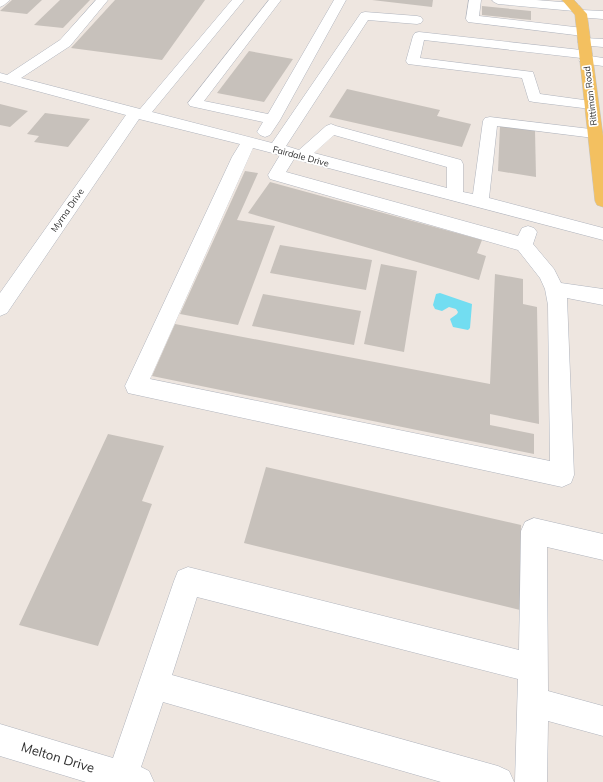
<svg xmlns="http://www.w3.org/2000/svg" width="603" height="782" viewBox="0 0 603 782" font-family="Mulish,sans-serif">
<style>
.water{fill:#72ddf1}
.building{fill:#c7c1bb}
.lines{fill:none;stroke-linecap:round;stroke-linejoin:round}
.minor-casing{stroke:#b0b4bd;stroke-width:1}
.major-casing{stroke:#c4c4c4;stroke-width:1}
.minor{fill:#fff;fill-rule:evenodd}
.major{fill:#f3c060;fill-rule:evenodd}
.labels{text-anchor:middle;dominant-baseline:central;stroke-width:3.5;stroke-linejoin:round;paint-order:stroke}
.far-street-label{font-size:9px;fill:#2d2d2d;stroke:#fff}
.near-street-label{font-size:13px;fill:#2d2d2d;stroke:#fff}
</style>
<rect width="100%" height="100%" fill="#eee6e0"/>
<path class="water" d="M440,293L472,304L470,328L468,330L453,327L450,319L457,314L458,312L456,309L449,307L442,311L435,309L433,305L436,294Z"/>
<g class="building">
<path d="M12,0H42L27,14L0,11Z"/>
<path d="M60,0H90L63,28L34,25Z"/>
<path d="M115,0H205L162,60L71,48Z"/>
<path d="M372,0H433L432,7Z"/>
<path d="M482,6L531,11V20L482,15Z"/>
<path d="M249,51L293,59L264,102L217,93Z"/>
<path d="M347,89L440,110L437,116L471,124L462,147L329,117Z"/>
<path d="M0,104L28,111L10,127L0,125Z"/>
<path d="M45,113L90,119L68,147L34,142L39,136L27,134Z"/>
<path d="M500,126L535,130L536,177L498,171Z"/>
<path d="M245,171L258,173L237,220L275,226L238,325L180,314Z"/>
<path d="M270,182L482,240L477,253L486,256L479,280L248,213Z"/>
<path d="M280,245L372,260L366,290L270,273Z"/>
<path d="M381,264L417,271L404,352L364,344Z"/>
<path d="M495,274L523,279V304L537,307L539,424L490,414V425L534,434V454L152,376L175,324L490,384Z"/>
<path d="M263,294L361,311L354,345L252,326Z"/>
<path d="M108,434L164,446L142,501L152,504L98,646L19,625Z"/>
<path d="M266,467L521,525L520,610L244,543Z"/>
</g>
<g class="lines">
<g class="minor-casing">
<g id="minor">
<path d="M0,0H10L4,5L0,7Z"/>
<path d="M96,0H108L70,46L21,78L140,109L232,0H244L152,112L272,143L361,13L365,12L417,16L421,17L423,20L421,23L417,24L368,20L286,146L299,150L326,126L331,124L336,126L461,160L463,164V192L473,194L483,121L485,118L490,117L599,130L602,133L599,136L594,138L497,126L489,198L603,228V240L294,159L286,172L518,236L522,228L528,226L534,228L537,232L533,244L554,269L561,283L603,289V305L567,298L574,475L571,483L562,487L128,393L125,386L232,157L240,144L139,119L7,313L0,316V293L126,115L0,81V73L7,75L60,40ZM334,135L447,167V188L314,153ZM253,148L280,155L268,175L270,179L518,250L540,278L545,289L548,305L550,461L150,379Z"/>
<path d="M269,0H281L204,101L268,114L334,0H346L280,120L270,135L265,137L260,135L257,132L263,122L190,106L188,103Z"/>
<path d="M469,0H481L479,16L583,28L587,29L589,32L587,35L583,36L468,22L466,19Z"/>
<path d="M492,0H536L574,3L578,4L580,7L578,10L574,11L498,4L494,2Z"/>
<path d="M581,10L603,11V19L577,17L575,14L577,11Z"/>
<path d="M419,32L590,51L592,54L590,56L603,58V66L581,63L579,60L581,58L424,40L420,58L533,72L540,94L591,101L596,102L598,105L596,108L591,109L534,102L529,101L522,78L408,64L406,61L413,36L415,33Z"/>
<path d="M584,38L603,39V47L579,45L578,42L579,39Z"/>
<path d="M534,518L603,534V560L547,547L548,691L603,706V736L548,721L547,782H515L518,679L197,597L172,675L498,766L509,771L514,782H441L163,702L141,767L149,771L154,782H86L0,756V724L113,758L174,581L178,571L188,567L519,650L521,531L525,522Z"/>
</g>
</g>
<g class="major-casing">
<path id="major" d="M562,0H574L587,14L603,136V207L597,205L595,201L575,15Z"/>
</g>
<use href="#minor" class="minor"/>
<use href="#major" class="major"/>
</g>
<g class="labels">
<g class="far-street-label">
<text transform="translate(590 96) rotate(-97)">Rittiman Road</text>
<text transform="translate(301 156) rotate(15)">Fairdale Drive</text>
<text transform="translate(67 210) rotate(-55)">Myrna Drive</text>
</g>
<g class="near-street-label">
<text transform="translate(58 757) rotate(17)">Melton Drive</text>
</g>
</g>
</svg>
